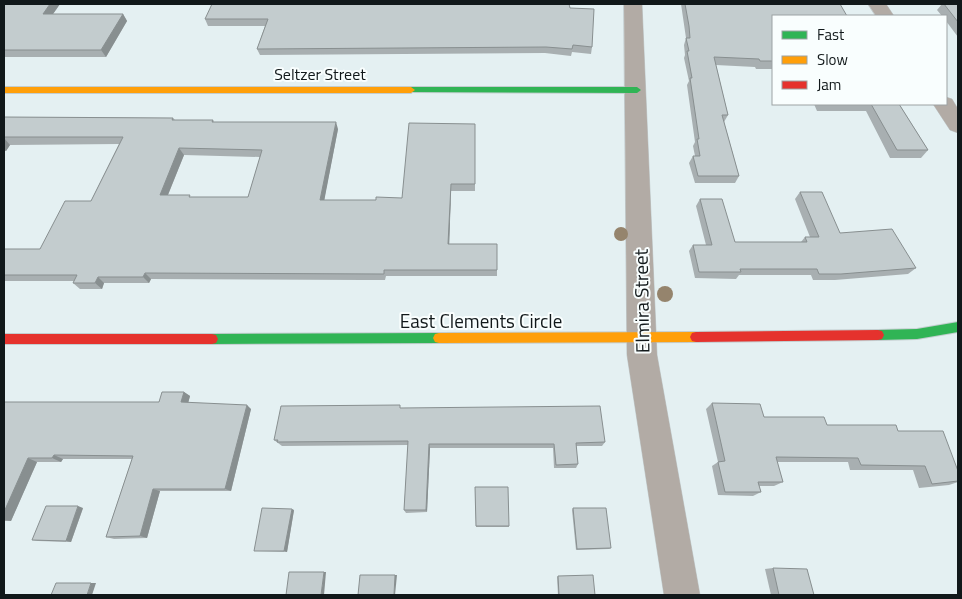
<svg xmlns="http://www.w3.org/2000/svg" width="962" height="599" viewBox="0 0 962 599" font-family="'Titillium Web',sans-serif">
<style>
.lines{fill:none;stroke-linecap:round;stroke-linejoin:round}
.street-casing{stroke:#c3cdcf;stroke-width:1}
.fast-casing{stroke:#c3cdcf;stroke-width:2}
.slow-casing{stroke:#c3cdcf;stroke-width:2}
.jam-casing{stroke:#c3cdcf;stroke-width:2}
.street{fill:#b2aba5;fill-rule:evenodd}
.fast{fill:#30b455;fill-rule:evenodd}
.slow{fill:#ff9f0a;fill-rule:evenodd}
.jam{fill:#e5322d;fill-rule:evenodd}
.tree{fill:#95846d}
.wall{fill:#a8afb1;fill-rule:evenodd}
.shaded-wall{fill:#888f90}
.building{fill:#c3ccce;stroke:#888f90;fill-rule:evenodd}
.labels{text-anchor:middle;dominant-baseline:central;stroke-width:4;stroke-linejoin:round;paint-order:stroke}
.far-street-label{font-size:16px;fill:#11181a;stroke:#f9fefe}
.street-label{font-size:19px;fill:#11181a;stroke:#f9fefe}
</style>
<rect width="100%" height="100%" fill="#e4f0f2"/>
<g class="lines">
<g class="street-casing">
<g id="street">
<path d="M624,4H642L657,355L700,595H664L627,355Z"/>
<path d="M868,4H886L894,16H876Z"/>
<path d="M946,97L952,99L958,109V133L950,130L933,104H946Z"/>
</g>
</g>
<g class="fast-casing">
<g id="fast">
<path d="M411,87H637L641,90L637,93L408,92L407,90Z"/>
<path d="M958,322V332L917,339L878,340L874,339L872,335L874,331L878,330L917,329Z"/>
<path d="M439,333L443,334L445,338L443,342L439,343L212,344L208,343L206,339L208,335L212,334Z"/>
</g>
</g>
<g class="slow-casing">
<g id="slow">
<path d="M4,87H411L415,90L411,93H4Z"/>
<path d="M696,332L700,333L702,337L700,341L696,342L439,343L435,342L433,338L435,334L439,333Z"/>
</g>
</g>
<g class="jam-casing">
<g id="jam">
<path d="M878,330L882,331L884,335L882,339L878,340L696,342L692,341L690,337L692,333L696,332Z"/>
<path d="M4,334H212L216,335L218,339L216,343L212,344H4Z"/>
</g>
</g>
<use href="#street" class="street"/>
<use href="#fast" class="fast"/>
<use href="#slow" class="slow"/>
<use href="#jam" class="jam"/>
</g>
<g class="tree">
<circle cx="621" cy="234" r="7"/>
<circle cx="665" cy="294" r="8"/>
</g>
<g class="wall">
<path d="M4,4H60L53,14H123L127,21L106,57H4Z"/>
<path d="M681,4H840L773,16V69H756L755,67L716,65L728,115L724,122L739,176L735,183H695L689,163L693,156H695L693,146L695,142L687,85L689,81L684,58L685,55L684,45L686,38Z"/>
<path d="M942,4H958V37L946,21V16H942L937,10Z"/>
<path d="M570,8L592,47L591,54L572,52L571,56L545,53L260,55L257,49L265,26H208L205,19Z"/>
<path d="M814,104H899L928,150L921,158H890L866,111H817Z"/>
<path d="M4,117L173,118L175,120H213L214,122L338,129L324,200H376L402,198L475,124V191H451L449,244L497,270V276H386L385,280H364L151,279L149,283H104L102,289H80L73,283L74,281H4V249H40L91,201L119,144L10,145L6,151H4ZM184,155L260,157L248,197H192L168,195Z"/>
<path d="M800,192L840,233L916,268L908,274L835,280H813L811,275H739L736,279L695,278L689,251L693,245H706L696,206L700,199L735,242H801L805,237H810L795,199Z"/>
<path d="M184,392L190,396L188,403L251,409L231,491H160L147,538L114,539L106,537L132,459H63L61,462H37L11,521H4V402H159Z"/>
<path d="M712,403L764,417L827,425L898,431L958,471V482L949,485L919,488L913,470H850L848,462H777L783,482L774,486H759L761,492L753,496L718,495L712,466L718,462L706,409Z"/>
<path d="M401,408L605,442L602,446H576L578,464L576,468H554L553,448H430L427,512L406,513L404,510L408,445L282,446L274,440Z"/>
<path d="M475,487L509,526V527H476Z"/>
<path d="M83,508L71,542L38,541L32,540Z"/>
<path d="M573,508L611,548L609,549L576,550L572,510Z"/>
<path d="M294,510L287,552L257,551H254Z"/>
<path d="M773,568L814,595H771L765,569Z"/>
<path d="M558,576L595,595H558L557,577Z"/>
</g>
<g class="shaded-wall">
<path d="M50,4H60L48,21L43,14Z"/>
<path d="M123,14L127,21L106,57L101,50Z"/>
<path d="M336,122L338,129L323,207L320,200Z"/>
<path d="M4,138L10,145L6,151L4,149Z"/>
<path d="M179,148L184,155L165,202L160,195Z"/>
<path d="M451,184V191L449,251L448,244Z"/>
<path d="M145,273L151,279L149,283L143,277Z"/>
<path d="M98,277L104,283L102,289L95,283Z"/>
<path d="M184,392L190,396L187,407L181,402Z"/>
<path d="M247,405L251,409L231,491L225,489Z"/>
<path d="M429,444L430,448L427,512L426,510Z"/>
<path d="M54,455L63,459L61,462L52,458Z"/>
<path d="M28,458L37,462L11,521L4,520V512Z"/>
<path d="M153,489L160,491L147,538L140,536Z"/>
<path d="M78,506L83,508L71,542L66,541Z"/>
<path d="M292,509L294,510L287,552L284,551Z"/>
<path d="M324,572H326L324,595H321Z"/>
<path d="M395,575H397L395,595H394Z"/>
<path d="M91,583H96L92,595H87Z"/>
</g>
<g class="building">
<path d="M4,4H50L43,14H123L101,50H4Z"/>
<path d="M212,4H569L570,8L594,9L592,47L573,45L572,49L546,47L257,49L268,19H205Z"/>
<path d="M685,4H840L847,16H773V61H760L759,59L714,57L728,115H722L739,176H698L693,156H700L697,139H699L690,78H692L687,51H689L686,38H690L689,26Z"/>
<path d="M944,4H958V22Z"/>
<path d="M871,104H899L928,150H897Z"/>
<path d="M4,117L173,118L172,120H213L212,122H336L320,200H376V197L402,198L409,123L475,124V184H451L448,244H497V270H384V274L145,273L143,277H98L95,283H73L77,275H4V249H40L65,201H91L123,137H4ZM179,148L262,150L248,197H189L190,195H160Z"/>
<path d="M800,192H822L840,233L892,229L916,268L841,274H819L817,269H740L741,272H699L693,245H712L700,199H722L735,242H807L805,237H819Z"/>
<path d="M162,392H184L181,402L247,405L225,489H153L140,536L106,537L133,456L54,455L52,458H28L4,512V402H159Z"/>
<path d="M712,403L760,404L764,417H824L827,425H896L898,431H943L958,471V481L932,484L925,466L861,465L858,458L776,457L783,482H758L761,492H725L718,462L725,461Z"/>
<path d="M400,405V408L600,406L605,442L576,443L578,464L556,465L554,444H429L426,510H404L408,441L277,442L278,440H274L281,406Z"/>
<path d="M475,487H508L509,526H476Z"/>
<path d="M46,506H78L66,541L32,540Z"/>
<path d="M262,508L292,509L284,551H254Z"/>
<path d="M573,508H606L611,548L577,549Z"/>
<path d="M773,568L807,569L814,595H779Z"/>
<path d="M289,572H324L321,595H286Z"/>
<path d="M360,575H395L394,595H358Z"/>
<path d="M593,575L595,595H559L558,576Z"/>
<path d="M56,583H91L87,595H51Z"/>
</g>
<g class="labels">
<g class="far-street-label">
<text x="320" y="74">Seltzer Street</text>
</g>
<g class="street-label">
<text transform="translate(641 301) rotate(-91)">Elmira Street</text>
<text x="481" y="320">East Clements Circle</text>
</g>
</g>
<rect width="962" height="599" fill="none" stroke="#11181a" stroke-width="10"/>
<rect x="772" y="15" width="175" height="90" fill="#f9fefe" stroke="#9ca2a3"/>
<rect x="782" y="31" width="25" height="8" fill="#30b455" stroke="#9ca2a3"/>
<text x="817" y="40" font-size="15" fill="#11181a">Fast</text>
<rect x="782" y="56" width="25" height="8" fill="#ff9f0a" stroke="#9ca2a3"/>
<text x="817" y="65" font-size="15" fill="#11181a">Slow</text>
<rect x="782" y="81" width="25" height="8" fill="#e5322d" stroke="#9ca2a3"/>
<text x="817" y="90" font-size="15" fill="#11181a">Jam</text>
</svg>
